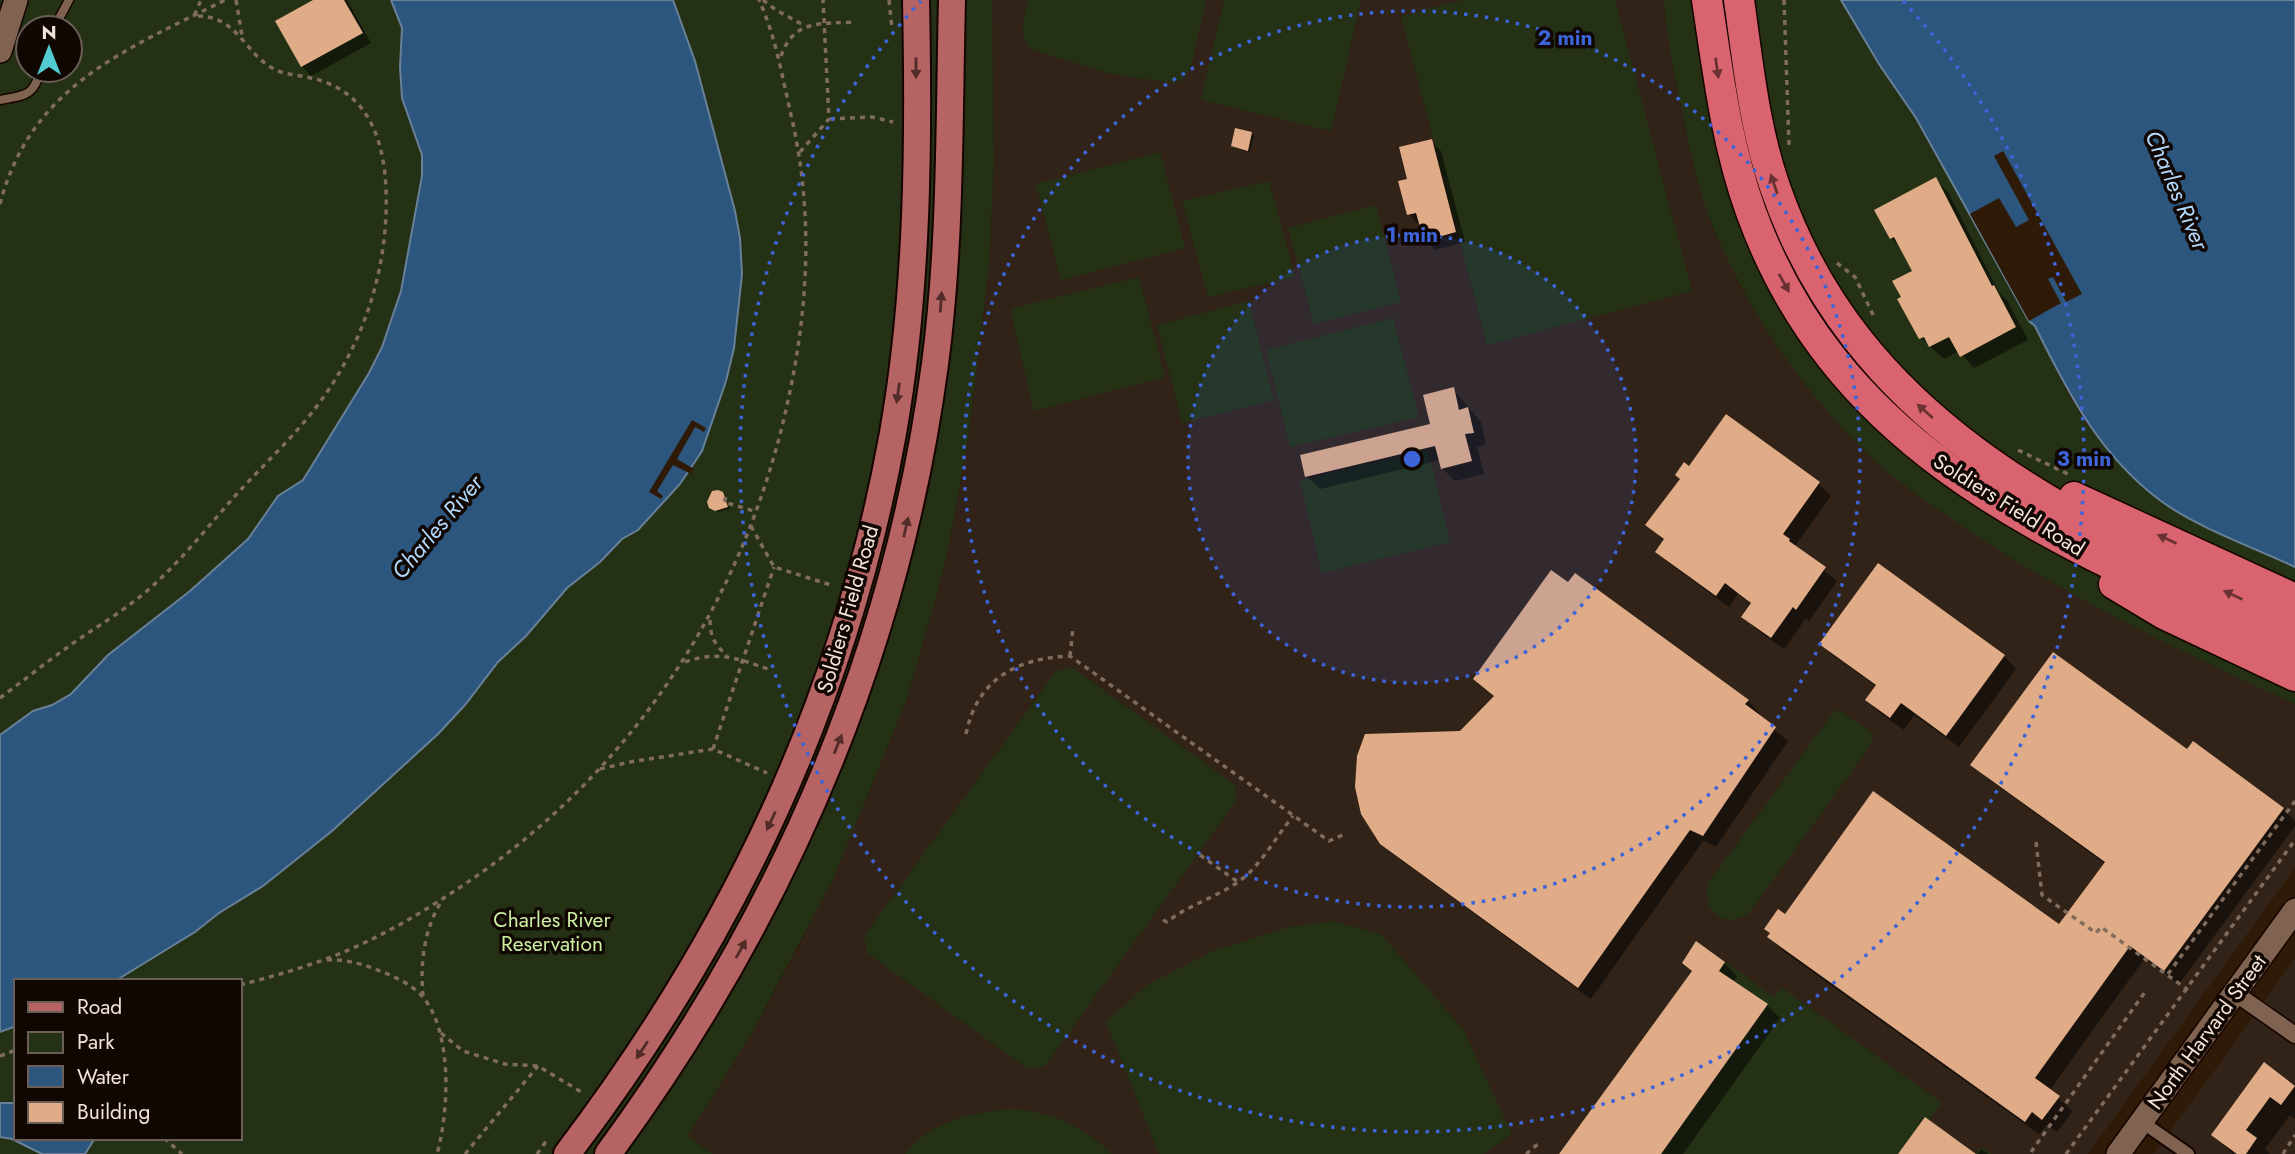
<svg xmlns="http://www.w3.org/2000/svg" width="2295" height="1154" viewBox="0 0 2295 1154" font-family="Jost,sans-serif">
<style>
.education{fill:#312317}
.green{fill:#243115;fill-rule:evenodd}
.water{fill:#2c567d;stroke:#688098;stroke-width:2}
.pier{fill:#2f1907}
.shadow{fill:#0007}
.building{fill:#e0ac87}
.lines{fill:none;stroke-linecap:round;stroke-linejoin:round}
.service-casing{stroke:#160400;stroke-width:11}
.pedestrian-casing{stroke:#160400;stroke-width:16}
.minor-casing{stroke:#160400;stroke-width:19}
.secondary-casing{stroke:#160400;stroke-width:26}
.primary-casing{stroke:#160400;stroke-width:30}
.motorway-casing{stroke:#160400;stroke-width:33}
.path{stroke:#806c5d;stroke-width:3.5;stroke-dasharray:5 5;stroke-linecap:butt}
.service{stroke:#7f6350;stroke-width:8}
.pedestrian{stroke:#7f6350;stroke-width:12}
.minor{stroke:#7f6350;stroke-width:16}
.secondary{stroke:#7f6350;stroke-width:23}
.primary{stroke:#b56463;stroke-width:26}
.motorway{stroke:#d9646f;stroke-width:30}
.oneway{fill:#522c29}
.oneway2{fill:#6a3133}
.ring{fill:none;stroke:#3d64d8;stroke-width:3.5;stroke-dasharray:3.5 7}
.labels{text-anchor:middle;dominant-baseline:central;stroke-width:7;stroke-linejoin:round;paint-order:stroke}
.street-label{font-size:21px;fill:#f3e3d8;stroke:#100702}
.park-label{font-size:21px;fill:#ccf0a1;stroke:#100702}
.water-label{font-size:23px;font-style:italic;fill:#b2d8fd;stroke:#100702}
.centre{fill:#3d64d8;stroke:#100702;stroke-width:3.5}
.ring-label{font-size:21px;text-anchor:middle;font-weight:bold;fill:#3d64d8;stroke:#100702;stroke-width:7;stroke-linejoin:round;paint-order:stroke}
</style>
<rect width="100%" height="100%" fill="#2f1907"/>
<g class="education">
<path d="M992,0H1664L1675,80L1692,158L1712,225L1737,281L1771,337L1799,376L1867,454L1910,490L2166,642L2295,704V868L2088,1154H713L688,1136L755,1028L800,944L863,807L907,699L937,594L949,545L969,433L989,267L994,165Z"/>
<path d="M2295,958V1154H2153L2214,1071Z"/>
</g>
<g class="green">
<path d="M0,0H391L402,28L400,67L402,98L422,155V176L401,291L382,347L369,373L303,480L278,496L248,539L190,591L108,655L71,694L52,705L33,711L0,735ZM28,28H70V70H28Z"/>
<path d="M673,0H992L994,165L989,267L969,433L949,545L937,594L907,699L834,877L755,1028L688,1136L713,1154H0V1032L16,1026V1138H240V981H115L195,932L219,913L263,886L332,831L465,705L498,662L526,636L567,588L600,562L622,539L638,530L659,509L680,484L702,451L726,381L734,348L742,274L695,61Z"/>
<path d="M1028,0H1206L1190,70L1182,80L1173,83L1111,74L1033,50C1016,39 1025,17 1028,0Z"/>
<path d="M1224,0H1361L1331,131L1201,100Z"/>
<path d="M1463,0H1615L1692,291L1487,345L1401,16Z"/>
<path d="M1664,0H1841L1879,64L1916,118L2029,321L2035,326L2067,392L2084,420L2125,469L2195,521L2295,567V704C2180,651 2064,596 1959,524C1927,502 1895,481 1867,453C1801,389 1748,312 1713,227C1699,193 1691,156 1684,120C1675,80 1667,40 1664,0Z"/>
<path d="M1160,152L1185,248L1061,280L1036,184Z"/>
<path d="M1269,181L1295,277L1208,297L1182,201Z"/>
<path d="M1376,205L1401,302L1314,324L1288,228Z"/>
<path d="M1139,277L1165,377L1034,411L1010,309Z"/>
<path d="M1249,301L1274,400L1182,423L1157,325Z"/>
<path d="M1393,318L1419,417L1290,447L1266,350Z"/>
<path d="M1428,450L1450,542L1322,573L1300,480Z"/>
<path d="M1073,668L1235,785L1236,801L1045,1066L1028,1069L867,953L864,936L1056,671Z"/>
<path d="M1839,710L1874,734L1870,746L1750,912C1725,933 1696,908 1711,879L1832,714Z"/>
<path d="M1334,921L1382,935L1464,1031L1512,1134L1484,1154H1159L1106,1022L1147,985L1213,951L1289,927Z"/>
<path d="M1696,941L1774,997L1781,987L1942,1103L1929,1120L1975,1153L1981,1147L1991,1154H1559L1692,971L1682,963Z"/>
<path d="M1014,1109C1057,1114 1080,1125 1112,1154H905C929,1121 976,1111 1014,1109Z"/>
</g>
<g class="water">
<path d="M391,0H673L695,61L735,211L740,238L742,274L734,348L726,381L702,451L680,484L638,530L622,539L600,562L567,588L526,636L498,662L465,705L438,734L332,831L263,886L219,913L195,932L115,981H16V1026L0,1032V735L33,711L52,705L71,694L108,655L190,591L248,539L278,496L303,480L369,373L382,347L401,291L422,176V155L402,98L400,67L402,28Z"/>
<path d="M1841,0H2295V567C2255,548 2196,527 2161,501C2100,456 2068,393 2035,326L2029,321L1916,118L1879,64Z"/>
<path d="M0,1103H16V1138H95L85,1154H42L12,1139L0,1137Z"/>
</g>
<g class="pier">
<path d="M2003,151L2082,294L2066,302L2053,277L2048,279L2061,303L2029,321L1970,214L1999,198L2016,227L2029,220L1994,156Z"/>
<path d="M692,420L706,428L704,432L695,427L677,459L694,469L691,474L673,465L657,491L663,496L661,499L649,492Z"/>
</g>
<g class="shadow">
<path d="M316,0H347L371,43L311,76L302,66Z"/>
<path d="M1251,133L1254,136L1250,152L1232,146Z"/>
<path d="M1431,141L1441,151L1465,242L1435,250L1425,240L1421,223L1418,224L1409,214Z"/>
<path d="M1935,179L1948,192L2000,294L2007,300L2028,340L1974,368L1959,351L1944,359L1921,338L1914,271L1903,250L1891,238L1877,211Z"/>
<path d="M1453,389L1481,422L1486,445L1477,447L1484,474L1455,481L1442,468L1440,460L1320,489L1307,476L1432,425Z"/>
<path d="M1689,468L1819,484L1831,496L1795,546L1837,581L1809,621L1806,618L1784,649L1756,629L1743,616L1752,605L1738,594L1729,607L1670,564L1657,552L1665,541L1648,525Z"/>
<path d="M722,493L730,509L718,512L714,510Z"/>
<path d="M1568,584L1748,701L1760,714L1758,716L1788,741L1716,847L1703,841L1591,999L1394,855L1380,842L1461,733L1496,698L1476,679Z"/>
<path d="M1821,644L2004,656L2016,669L1959,747L1914,715L1904,730L1880,713L1867,700L1877,687L1834,656Z"/>
<path d="M2193,744L2283,809L2295,821V826L2179,984L2145,958L2049,1091L2073,1111L2057,1132L2047,1125L2039,1134L1783,951L1770,937L1785,916L2059,927L2105,864L1987,778L1973,764L2187,752Z"/>
<path d="M1684,963H1724L1737,976L1733,982L1767,1005L1780,1018L1683,1154H1561L1693,972Z"/>
<path d="M2264,1065L2295,1087V1119L2290,1115L2265,1149L2270,1154H2240L2232,1148L2234,1154H2233L2213,1135Z"/>
<path d="M1981,1149L1988,1154H1978Z"/>
</g>
<g class="building">
<path d="M313,0H344L363,33L301,67L275,21Z"/>
<path d="M1235,128L1252,132L1248,151L1231,146Z"/>
<path d="M1432,139L1456,232L1424,241L1416,213L1407,215L1398,181L1407,179L1399,147Z"/>
<path d="M1936,177L1992,286L1994,285L2016,327L1960,357L1949,337L1929,347L1924,337L1919,339L1897,299L1901,297L1892,281L1912,271L1894,237L1890,239L1874,210Z"/>
<path d="M1454,387L1459,410L1468,407L1474,433L1465,434L1472,461L1441,469L1435,446L1305,477L1300,455L1430,424L1423,395Z"/>
<path d="M1726,414L1820,482L1783,534L1790,539L1789,541L1826,567L1796,610L1793,607L1771,638L1741,617L1751,603L1739,594L1725,583L1716,596L1655,552L1664,539L1645,525L1680,479L1675,475L1684,462L1689,466Z"/>
<path d="M718,490L723,492L728,507L715,511L709,508L707,502L712,491Z"/>
<path d="M1878,563L2005,655L1946,736L1901,703L1890,718L1865,700L1876,685L1819,644Z"/>
<path d="M1551,570L1568,582L1575,573L1749,700L1745,704L1776,727L1703,836L1690,830L1578,988L1380,844L1361,814L1355,787L1357,756L1365,734L1460,731L1494,696L1473,679Z"/>
<path d="M2053,652L2187,749L2193,741L2284,808L2164,971L2130,946L2035,1078L2060,1096L2042,1120L2032,1112L2025,1122L1767,937L1770,933L1764,929L1778,909L1785,914L1873,791L2059,924L2105,862L1970,765Z"/>
<path d="M1696,941L1725,962L1719,971L1768,1004L1661,1154H1559L1692,971L1682,963Z"/>
<path d="M2264,1062L2295,1086L2281,1105L2270,1097L2246,1130L2257,1138L2246,1154H2237L2211,1135Z"/>
<path d="M1925,1117L1976,1154H1898Z"/>
</g>
<g class="lines">
<g class="service-casing">
<g id="service">
<path d="M54,28L69,0"/>
<path d="M0,100C25,95 33,97 41,70"/>
</g>
</g>
<g class="pedestrian-casing">
<path id="pedestrian" d="M2142,1122L2188,1154"/>
</g>
<g class="minor-casing">
<path id="minor" d="M2235,993L2295,1035"/>
</g>
<g class="secondary-casing">
<g id="secondary">
<path d="M0,51L16,0"/>
<path d="M2118,1154L2295,910"/>
</g>
</g>
<g class="primary-casing">
<g id="primary">
<path d="M567,1154C732,937 845,701 893,433C918,291 919,143 916,0"/>
<path d="M608,1154C782,917 896,657 935,364C951,244 949,121 952,0"/>
</g>
</g>
<g class="motorway-casing">
<g id="motorway">
<path d="M1707,0C1718,72 1726,143 1751,212C1843,465 2073,546 2295,650"/>
<path d="M1739,0C1748,63 1754,127 1775,187C1859,431 2079,524 2295,624"/>
<path d="M2074,497L2295,599"/>
<path d="M2114,584L2164,614L2295,676"/>
</g>
</g>
<g class="path">
<path d="M236,0L242,36"/>
<path d="M763,0L776,10L805,26"/>
<path d="M889,0L892,29"/>
<path d="M1784,0L1789,145"/>
<path d="M781,56C794,19 821,24 854,22"/>
<path d="M830,119L872,117L893,122"/>
<path d="M800,152L829,119L823,0"/>
<path d="M0,204C31,85 126,50 225,0"/>
<path d="M1837,263L1855,277L1875,319"/>
<path d="M2018,450L2068,474"/>
<path d="M726,497L724,502L757,512"/>
<path d="M751,526L774,567L834,586"/>
<path d="M710,620C710,635 714,645 727,655"/>
<path d="M1070,656L1073,628"/>
<path d="M685,662C718,650 739,659 771,670"/>
<path d="M0,698C24,680 48,661 72,644C93,629 117,615 137,599C174,570 204,531 235,496C262,466 293,438 317,406C364,344 389,267 386,189C384,144 371,99 325,82C312,77 298,76 284,73C245,62 242,14 194,16L201,0"/>
<path d="M966,734C977,679 1017,658 1070,656L1329,841L1345,834"/>
<path d="M713,749L774,567"/>
<path d="M600,769L630,762L713,749L767,773"/>
<path d="M2036,842L2042,895L2096,933L2101,927L2188,990"/>
<path d="M1200,855L1238,882"/>
<path d="M1163,920L1167,922C1189,904 1219,897 1242,879C1259,867 1279,833 1293,816"/>
<path d="M327,960C343,959 359,963 375,969C391,975 410,983 422,996C453,1031 449,1112 437,1154"/>
<path d="M2168,974L2295,801"/>
<path d="M240,985C278,975 317,964 353,948C398,928 439,902 478,875C642,759 748,591 789,396C809,302 813,209 791,115C782,76 776,37 759,0"/>
<path d="M423,996C420,963 424,930 441,902"/>
<path d="M441,1033L463,1051L505,1064L538,1066L583,1093"/>
<path d="M0,1056L16,1050"/>
<path d="M164,1138L182,1154"/>
<path d="M2031,1152L2145,992"/>
<path d="M465,1154L538,1066"/>
<path d="M537,1154L547,1140"/>
<path d="M1526,1154L1539,1143"/>
<path d="M2066,1154L2295,840"/>
<path d="M2283,1154L2295,1135"/>
</g>
<use href="#service" class="service"/>
<use href="#pedestrian" class="pedestrian"/>
<use href="#minor" class="minor"/>
<use href="#secondary" class="secondary"/>
<use href="#primary" class="primary"/>
<use href="#motorway" class="motorway"/>
</g>
<defs><path id="oneway-solid" d="M-6-.8H1V-3.2L6.5 0L1 3.2V.8H-6Z" transform="scale(1.75)"/></defs>
<g class="oneway">
<use href="#oneway-solid" transform="translate(916 68) rotate(90)"/>
<use href="#oneway-solid" transform="translate(941 302) rotate(-86)"/>
<use href="#oneway-solid" transform="translate(898 393) rotate(98)"/>
<use href="#oneway-solid" transform="translate(906 527) rotate(-77)"/>
<use href="#oneway-solid" transform="translate(838 744) rotate(-68)"/>
<use href="#oneway-solid" transform="translate(771 821) rotate(115)"/>
<use href="#oneway-solid" transform="translate(741 949) rotate(-61)"/>
<use href="#oneway-solid" transform="translate(642 1050) rotate(123)"/>
</g>
<g class="oneway2">
<use href="#oneway-solid" transform="translate(1717 68) rotate(82)"/>
<use href="#oneway-solid" transform="translate(1774 184) rotate(-109)"/>
<use href="#oneway-solid" transform="translate(1784 283) rotate(61)"/>
<use href="#oneway-solid" transform="translate(1925 411) rotate(-138)"/>
<use href="#oneway-solid" transform="translate(2167 539) rotate(-155)"/>
<use href="#oneway-solid" transform="translate(2233 595) rotate(-155)"/>
</g>
<circle cx="1412" cy="459" r="224" fill="#3d64d8" fill-opacity=".12"/>
<g class="ring">
<circle cx="1412" cy="459" r="224"/>
<circle cx="1412" cy="459" r="448"/>
<path d="M1903 1A672 672 0 1 1 921 1"/>
</g>
<g class="labels">
<g class="street-label">
<text transform="translate(2009 505) rotate(32)">Soldiers Field Road</text>
<text transform="translate(848 609) rotate(-74)">Soldiers Field Road</text>
<text transform="translate(2207 1032) rotate(-54)">North Harvard Street</text>
</g>
<g class="park-label">
<text x="552" y="920">Charles River<tspan x="552" dy="24">Reservation</tspan></text>
</g>
<g class="water-label">
<text transform="translate(2177 190) rotate(67)">Charles River</text>
<text transform="translate(437 527) rotate(-50)">Charles River</text>
</g>
</g>
<circle cx="1412" cy="459" r="10" class="centre"/>
<g class="ring-label">
<text x="1565" y="45">2 min</text>
<text x="1412" y="242">1 min</text>
<text x="2084" y="466">3 min</text>
</g>
<rect x="14" y="979" width="228" height="161" fill="#100702" stroke="#6b5f58" stroke-width="2"/>
<rect x="28" y="1002" width="35" height="10" fill="#b56463" stroke="#6b5f58" stroke-width="2"/>
<text x="77" y="1014" font-size="21" fill="#f3e3d8">Road</text>
<rect x="28" y="1032" width="35" height="21" fill="#243115" stroke="#6b5f58" stroke-width="2"/>
<text x="77" y="1049" font-size="21" fill="#f3e3d8">Park</text>
<rect x="28" y="1066" width="35" height="21" fill="#2c567d" stroke="#6b5f58" stroke-width="2"/>
<text x="77" y="1084" font-size="21" fill="#f3e3d8">Water</text>
<rect x="28" y="1102" width="35" height="21" fill="#e0ac87" stroke="#6b5f58" stroke-width="2"/>
<text x="77" y="1119" font-size="21" fill="#f3e3d8">Building</text>
<g transform="translate(49 49)"><circle r="33" fill="#100702" stroke="#6b5f58" stroke-width="2"/>
<path d="M0-5L12 26L0 18L-12 26Z" fill="#51ccd3"/>
<text y="-10" font-size="19" font-weight="bold" text-anchor="middle" fill="#f3e3d8">N</text>
</g>
</svg>
